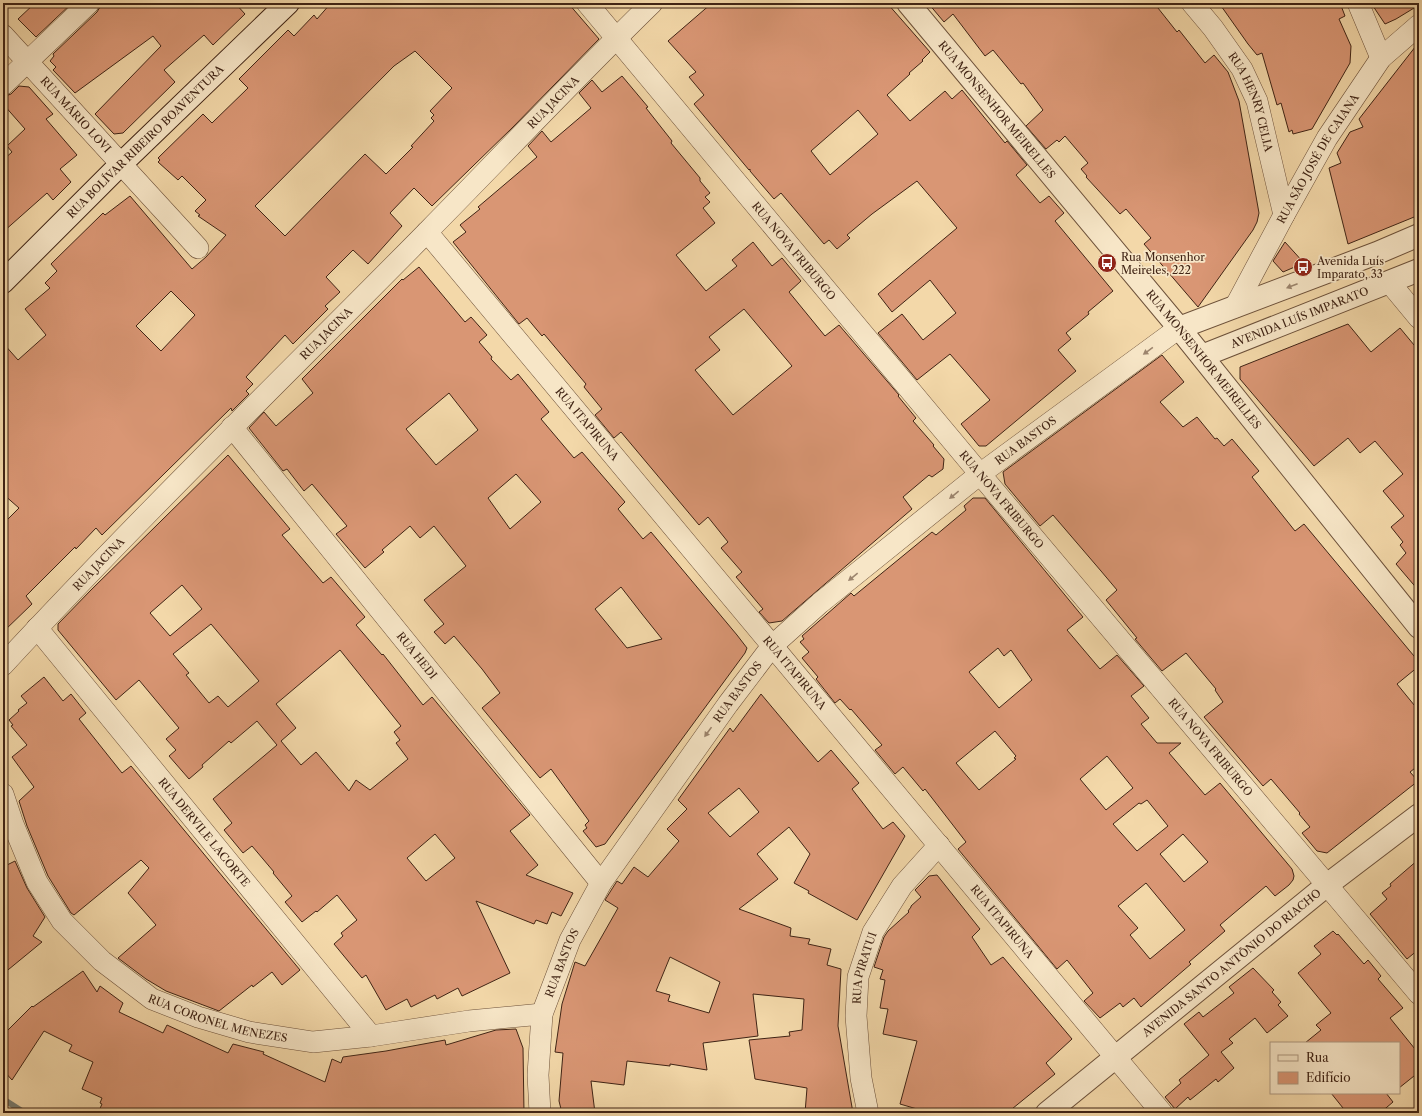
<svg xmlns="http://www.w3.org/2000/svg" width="1422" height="1116" viewBox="0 0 1422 1116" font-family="'Libre Caslon Text',serif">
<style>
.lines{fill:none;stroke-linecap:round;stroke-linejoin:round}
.stream{stroke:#787d71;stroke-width:6}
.building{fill:#d99674;stroke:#402415;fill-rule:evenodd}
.minor-casing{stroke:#6d513a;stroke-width:22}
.tertiary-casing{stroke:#6d513a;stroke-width:24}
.secondary-casing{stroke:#402415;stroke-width:24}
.minor{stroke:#f7e6c7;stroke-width:21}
.tertiary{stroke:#f7e6c7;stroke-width:22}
.secondary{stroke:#f7e6c7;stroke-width:22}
.oneway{fill:#9c856e}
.labels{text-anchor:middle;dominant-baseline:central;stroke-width:3.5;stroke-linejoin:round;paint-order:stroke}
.street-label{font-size:11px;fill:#402415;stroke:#f7e6c7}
.poi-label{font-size:11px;fill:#402415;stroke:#f7e6c7;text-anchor:start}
</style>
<rect width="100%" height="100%" fill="#f3d8a9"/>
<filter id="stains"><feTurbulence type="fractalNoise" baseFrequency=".005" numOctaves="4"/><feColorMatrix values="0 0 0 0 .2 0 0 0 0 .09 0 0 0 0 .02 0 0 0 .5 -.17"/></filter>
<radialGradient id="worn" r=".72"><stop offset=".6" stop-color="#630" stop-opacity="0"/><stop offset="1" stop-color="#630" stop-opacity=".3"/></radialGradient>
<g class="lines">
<path class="stream" d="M3,1099L25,1113"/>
</g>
<g class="building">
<path d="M35,3H72L36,37L18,19Z"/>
<path d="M101,3H235L245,14L213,45L204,35L164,70L175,82L123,133L114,134L95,114L161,46L153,36L75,93L53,70L56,67L50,61L54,56L53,54L97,12L100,7Z"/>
<path d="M331,3H554L559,8L565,3H568L599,39L512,128L432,206L414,188L390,213L402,226L368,264L353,250L326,277L340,292L325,306L328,309L293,344L285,335L246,377L253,384L246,391L249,394L232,411L231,408L102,535L96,528L76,549L75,547L26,596L32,604L3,632V524L19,508L3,494V343L18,360L46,335L25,309L50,288L45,283L57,271L51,264L103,213L105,215L130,196L192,269L206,257L226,235L198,216L200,215L195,211L206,200L182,176L178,180L158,162L160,160L158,158L203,114L212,123L248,88L239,79L288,30L294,36L314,15L317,19ZM415,51L452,88L430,111L434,115L431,118L434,121L411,146L413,147L386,174L365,154L285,236L255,206L394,66ZM171,291L195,315L161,351L136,326Z"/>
<path d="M712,3H887L930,52L922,60L923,61L909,73L910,74L887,95L910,121L945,91L952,99L962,90L1005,143L1007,141L1027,165L1016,175L1040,203L1049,196L1064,213L1055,221L1113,291L1088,312L1089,314L1066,333L1071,339L1058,350L1076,371L986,446H979L961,424L990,400L950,354L917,380L878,333L902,314L923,340L956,313L930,280L892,312L878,294L957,228L917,181L872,214L847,235L850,238L837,249L829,240L824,244L781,193L774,199L750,171V169L749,170L694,104L704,95L689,77L696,72L668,41ZM858,110L878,134L830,175L811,151Z"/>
<path d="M928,3H1154L1177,32L1179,30L1205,63L1214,55L1228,72L1239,101L1259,213L1257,222L1253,230L1198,307L1144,244L1151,238L1126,209L1120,214L1086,177L1087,176L1081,169L1088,163L1065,136L1059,142L1057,140L1046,149L1026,126L1043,110L1023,83L1021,84L993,50L985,56L953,14L944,22Z"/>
<path d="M1219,3H1340L1345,16L1339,19L1351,46L1350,63L1312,129L1293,134L1292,130L1289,132L1281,103L1277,105L1262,53L1257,55L1248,44Z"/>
<path d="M1371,3H1419V5L1396,19L1385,24Z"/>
<path d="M1419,42V215L1348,244L1329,168L1341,163L1337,153L1350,132L1363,127L1359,119Z"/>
<path d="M622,76L648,107L646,108L672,141L671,143L700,178V181L710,193L705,197L710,202L703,208L715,223L676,255L706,291L737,266L732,260L753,242L772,266L782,258L801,281L789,292L825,336L839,325L899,395L898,396L916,418L913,421L934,445L933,446L944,459L943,469L932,477L929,475L903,497L912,509L782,621L769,623L759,612L763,609L736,577L742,572L721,548L728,542L708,517L699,525L621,432L614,438L595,415L602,409L584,387L586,384L544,334L542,336L527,318L519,324L453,242L466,232L460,225L480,209L478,207L537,157L528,146L542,131L551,142L591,108L579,93L592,80L602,92ZM744,309L792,366L733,415L695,370L720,350L709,337Z"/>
<path d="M19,86L29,87L53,114L46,119L77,155L60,169L71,182L53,200L47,193L3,232V160L12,152L7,146L25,129L3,104V97L11,94Z"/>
<path d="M1285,242L1304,263L1283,272L1273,261Z"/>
<path d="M419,267L465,322L471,317L487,335L479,342L492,357L491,359L511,380L518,374L549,412L541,419L574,458L582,452L625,502L618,509L643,539L651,532L737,635L747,648L745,653L605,844L596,847L583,831L587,828L585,825L589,821L551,769L540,778L482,708L500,693L482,669L454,636L445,644L434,632L444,624L424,600L466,566L434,526L420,538L410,526L382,550L384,552L365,568L336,534L347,526L312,484L304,491L287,469L283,471L249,428L264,412L276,426L313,393L302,379L402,279L403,280ZM449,393L478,430L436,465L406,429ZM516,474L541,502L510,529L488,498ZM621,587L642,614L662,639L627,648L595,609Z"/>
<path d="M1348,324L1371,352L1400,328L1419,351V591L1396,564L1406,553L1400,545L1403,542L1391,527L1404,516L1383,491L1403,474L1375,441L1360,453L1348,438L1314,466L1240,379V367Z"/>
<path d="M1162,355L1184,382L1160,402L1183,427L1197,417L1215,439L1217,438L1224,446L1232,439L1259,471L1252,477L1295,531L1304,524L1419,662V666L1397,684L1419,711V765L1410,772L1418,781L1327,853L1317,851L1302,833L1310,827L1299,814L1300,813L1271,779L1263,786L1204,717L1223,702L1215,690L1216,689L1186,653L1162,671L1135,639L1137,638L1106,600L1117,590L1101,571L1053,515L1040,526L1005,484L1003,472Z"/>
<path d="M228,455L290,529L282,535L323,583L331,577L365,617L356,625L382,655L383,654L423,705L432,697L530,815L510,831L538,865L526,875L573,893L561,916L552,912L547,924L536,920L534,924L476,901L510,973L462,996L458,988L437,999L435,995L411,1007L407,999L386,1010L366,975L362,978L334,944L343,936L341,933L357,920L337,895L317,912L316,911L302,922L285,902L292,896L273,873L274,872L252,846L243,853L224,830L232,823L213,799L277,745L257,721L231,743L229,741L202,765L203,767L189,779L169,756L176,750L166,739L179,728L139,680L116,700L58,630V624L91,590ZM182,585L202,609L170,636L150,613ZM211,624L259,681L228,707L218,696L209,703L186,675L189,673L173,654ZM340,650L401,726L394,732L400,740L396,743L408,759L370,790L356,780L349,791L316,752L301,765L281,741L296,728L276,704ZM435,834L455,858L426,881L407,858Z"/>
<path d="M973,498H985L1083,617L1067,630L1100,669L1117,655L1144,686L1131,696L1149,718L1141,724L1157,743H1181L1169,753L1205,795L1220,783L1292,869L1294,876L1293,880L1289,885L1275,896L1266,886L1220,925L1225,931L1189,962L1191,964L1141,1007L1134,998L1123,1007L1120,1003L1100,1018L1084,1001L1093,993L1086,984L1067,960L1057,969L958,849L966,842L925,789L923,791L903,767L895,774L875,750L882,745L851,709L850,710L840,699L835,703L816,679L818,677L802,658L809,652L800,642L804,639L802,636L851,593L854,596L932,532L936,535L966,510L964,506ZM998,648L1004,656L1011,650L1032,680L999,708L969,672ZM995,731L1016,756L1014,758L1016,759L979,790L956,763ZM1107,756L1133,788L1106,810L1080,779ZM1147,800L1168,826L1137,851L1113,824L1139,803L1141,804ZM1183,834L1208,862L1184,882L1160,854ZM1146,883L1185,930L1150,959L1130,935L1138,928L1118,906Z"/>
<path d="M44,677L63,701L71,694L86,713L79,719L122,773L131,766L300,970L282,985L272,972L253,987L252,985L219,1011L166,991L146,979L118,958L156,925L128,893L149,868L141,860L74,915L71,913L48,876L27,826L19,801L34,787L12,757L27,745L11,726L13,725L9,720L19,711L18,710L27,703L21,696Z"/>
<path d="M761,694L818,762L831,750L859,783L852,789L883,829L893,822L905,836L857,920L808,893L809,891L794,883L810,854L789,827L757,854L778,879L739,909L791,928L790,936L810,939L808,944L831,949L827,965L841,969L838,1026L853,1113H805L807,1088L755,1079L749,1040L790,1036L789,1032L802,1030L804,999L753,994L758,1036L703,1043L707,1070L670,1064V1066L627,1061L624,1085L591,1081L595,1113H562L559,1101L563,1053L555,1052L562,1004L575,962L585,966L618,908L605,900L617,881L622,884L634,867L648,877L679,841L667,829L687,809L678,800L730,728L733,732ZM739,788L759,812L730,837L708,813ZM670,957L720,982L709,1013L668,1001L670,995L656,991Z"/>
<path d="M1419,859V949L1407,959L1370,914L1387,899L1382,893L1391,886L1390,884Z"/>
<path d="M15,861L27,888L45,917L33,936L42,942L3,974V867Z"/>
<path d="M937,875L980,929L972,937L991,965L1003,957L1072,1039L1046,1063L1055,1074L1007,1113H915L917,1109L900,1104L917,1041L883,1034L888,1009L880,1008L885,980L880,979L883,970L874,967L884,937L888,931L909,912L908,911L911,907V906L921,897L915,890L929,876Z"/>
<path d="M1333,931L1337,935L1338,934L1364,964L1368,960L1381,976L1378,979L1403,1008L1390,1018L1419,1054V1072L1399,1088V1043H1305L1321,1030L1316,1025L1331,1013L1298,973L1321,954L1314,946Z"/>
<path d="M1253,968L1274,990L1272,992L1281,1002L1278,1005L1288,1016L1267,1033L1255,1018L1229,1039L1233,1043L1221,1052L1234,1068L1218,1082L1216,1079L1190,1100L1188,1097L1175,1109L1165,1097L1181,1083L1179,1080L1209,1055L1184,1024L1199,1012L1203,1017L1234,993L1229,987Z"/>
<path d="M83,971L97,992L100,986L123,1003L119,1012L163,1033L167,1025L228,1053L233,1044L264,1052L263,1054L325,1082L332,1059L341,1063L343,1057L386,1051L445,1040L446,1045L496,1030L516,1029L523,1048L524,1113H98L102,1104L100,1103L102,1098L82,1089L93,1062L69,1051L72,1045L44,1031L12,1080L3,1070V1035L32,1006L33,1007Z"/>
<path d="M1331,1093H1386L1393,1102L1380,1113H1347Z"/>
</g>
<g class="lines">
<g class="minor-casing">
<g id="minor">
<path id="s1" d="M587,3L980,474L1419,994"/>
<path id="s2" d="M1192,3L1213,28L1242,69L1257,101L1284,215"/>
<path d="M1358,3L1381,58"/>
<path id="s3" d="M3,35L198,248"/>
<path d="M3,85L89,3"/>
<path id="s4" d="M427,232L1162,1113"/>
<path d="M1390,283L1419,318"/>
<path id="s5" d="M1235,307L1284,215L1327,138L1381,58L1419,25"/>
<path id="s6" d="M232,427L601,883"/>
<path id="s7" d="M37,628L371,1036"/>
<path id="s8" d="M3,665C140,517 285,376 427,232C502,156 575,78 652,3"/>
<path id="s9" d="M3,794L13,824L37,882L62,921L102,961L152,999L198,1017L249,1032L313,1042L371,1036L469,1021L542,1014"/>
<path id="s10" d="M540,1113L538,1075L542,1014L570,940L601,883L728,704L772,646L820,603L980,474L1179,328"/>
<path id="s11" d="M868,1113L861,1078L856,1016L858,977L873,932L902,886L939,845"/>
</g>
</g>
<g class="tertiary-casing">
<g id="tertiary">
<path id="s12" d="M908,3L1179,328L1419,627"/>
<path d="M1179,328L1377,253L1419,235"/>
<path id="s13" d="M1202,356L1419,270"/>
<path id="s14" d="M1047,1113L1327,885L1419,815"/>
</g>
</g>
<g class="secondary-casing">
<g id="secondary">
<path id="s15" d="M3,282L121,164L288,3"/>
</g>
</g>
<use href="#minor" class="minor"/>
<use href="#tertiary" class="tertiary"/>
<use href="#secondary" class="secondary"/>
</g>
<defs><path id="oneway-solid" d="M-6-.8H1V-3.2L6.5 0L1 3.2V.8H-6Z"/></defs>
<g class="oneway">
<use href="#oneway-solid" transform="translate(1292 286) rotate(159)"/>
<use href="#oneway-solid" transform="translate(1148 351) rotate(144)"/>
<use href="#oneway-solid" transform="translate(954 495) rotate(141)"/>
<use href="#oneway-solid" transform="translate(853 577) rotate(141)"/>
<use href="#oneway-solid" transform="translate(708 732) rotate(126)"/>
</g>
<defs>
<g id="bus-disc" transform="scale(1)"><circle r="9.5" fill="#8f2418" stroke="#f7e6c7"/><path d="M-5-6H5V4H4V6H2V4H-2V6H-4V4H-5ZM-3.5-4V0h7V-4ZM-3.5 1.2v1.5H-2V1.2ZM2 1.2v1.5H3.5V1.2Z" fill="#fff"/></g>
</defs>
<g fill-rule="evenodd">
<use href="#bus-disc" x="1107" y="263"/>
<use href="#bus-disc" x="1303" y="267"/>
</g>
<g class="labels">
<g class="street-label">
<text stroke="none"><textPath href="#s8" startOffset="787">RUA JACINA</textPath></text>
<text stroke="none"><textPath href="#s2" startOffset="117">RUA HENRY CELIA</textPath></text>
<text stroke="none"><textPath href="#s12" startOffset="139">RUA MONSENHOR MEIRELLES</textPath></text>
<text stroke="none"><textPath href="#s3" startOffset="108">RUA MÁRIO LOVI</textPath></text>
<text stroke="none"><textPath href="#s15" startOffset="200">RUA BOLÍVAR RIBEIRO BOAVENTURA</textPath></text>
<text stroke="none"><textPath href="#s5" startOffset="170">RUA SÃO JOSÉ DE CAIANA</textPath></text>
<text stroke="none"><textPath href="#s1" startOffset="323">RUA NOVA FRIBURGO</textPath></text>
<text stroke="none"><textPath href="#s13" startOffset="105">AVENIDA LUÍS IMPARATO</textPath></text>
<text stroke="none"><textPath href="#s8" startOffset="463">RUA JACINA</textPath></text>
<text stroke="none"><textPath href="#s12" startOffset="463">RUA MONSENHOR MEIRELLES</textPath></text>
<text stroke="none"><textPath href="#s4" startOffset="250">RUA ITAPIRUNA</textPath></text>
<text stroke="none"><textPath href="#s10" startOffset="862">RUA BASTOS</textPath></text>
<text stroke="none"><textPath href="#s1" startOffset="647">RUA NOVA FRIBURGO</textPath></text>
<text stroke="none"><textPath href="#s8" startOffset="139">RUA JACINA</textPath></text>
<text stroke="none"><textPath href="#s6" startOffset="294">RUA HEDI</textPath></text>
<text stroke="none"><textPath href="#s4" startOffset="574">RUA ITAPIRUNA</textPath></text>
<text stroke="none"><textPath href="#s10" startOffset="478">RUA BASTOS</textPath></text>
<text stroke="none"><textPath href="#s1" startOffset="971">RUA NOVA FRIBURGO</textPath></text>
<text stroke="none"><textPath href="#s7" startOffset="264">RUA DERVILE LACORTE</textPath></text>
<text stroke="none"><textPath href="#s4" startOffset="898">RUA ITAPIRUNA</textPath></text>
<text stroke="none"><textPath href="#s14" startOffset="238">AVENIDA SANTO ANTÔNIO DO RIACHO</textPath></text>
<text stroke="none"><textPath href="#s10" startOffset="154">RUA BASTOS</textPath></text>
<text stroke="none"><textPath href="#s11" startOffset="147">RUA PIRATUI</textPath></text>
<text stroke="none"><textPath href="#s9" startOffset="329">RUA CORONEL MENEZES</textPath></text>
</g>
<g class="poi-label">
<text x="1121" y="257">Rua Monsenhor<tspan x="1121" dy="13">Meireles, 222</tspan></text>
<text x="1317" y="261">Avenida Luís<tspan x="1317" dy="13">Imparato, 33</tspan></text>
</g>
</g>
<rect width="1422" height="1116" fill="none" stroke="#f3d8a9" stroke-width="16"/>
<rect x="4" y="4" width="1414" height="1108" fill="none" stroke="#402415" stroke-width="2"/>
<rect x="8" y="8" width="1406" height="1100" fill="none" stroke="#402415"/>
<rect x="1270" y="1042" width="130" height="52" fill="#f7e6c7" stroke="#ae9880"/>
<rect x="1278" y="1055" width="20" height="6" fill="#f7e6c7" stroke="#ae9880"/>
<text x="1306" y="1062" font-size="12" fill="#402415">Rua</text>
<rect x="1278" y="1072" width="20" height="12" fill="#d99674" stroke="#ae9880"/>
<text x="1306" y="1082" font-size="12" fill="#402415">Edifício</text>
<rect width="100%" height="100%" filter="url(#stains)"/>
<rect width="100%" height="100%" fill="url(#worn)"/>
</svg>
